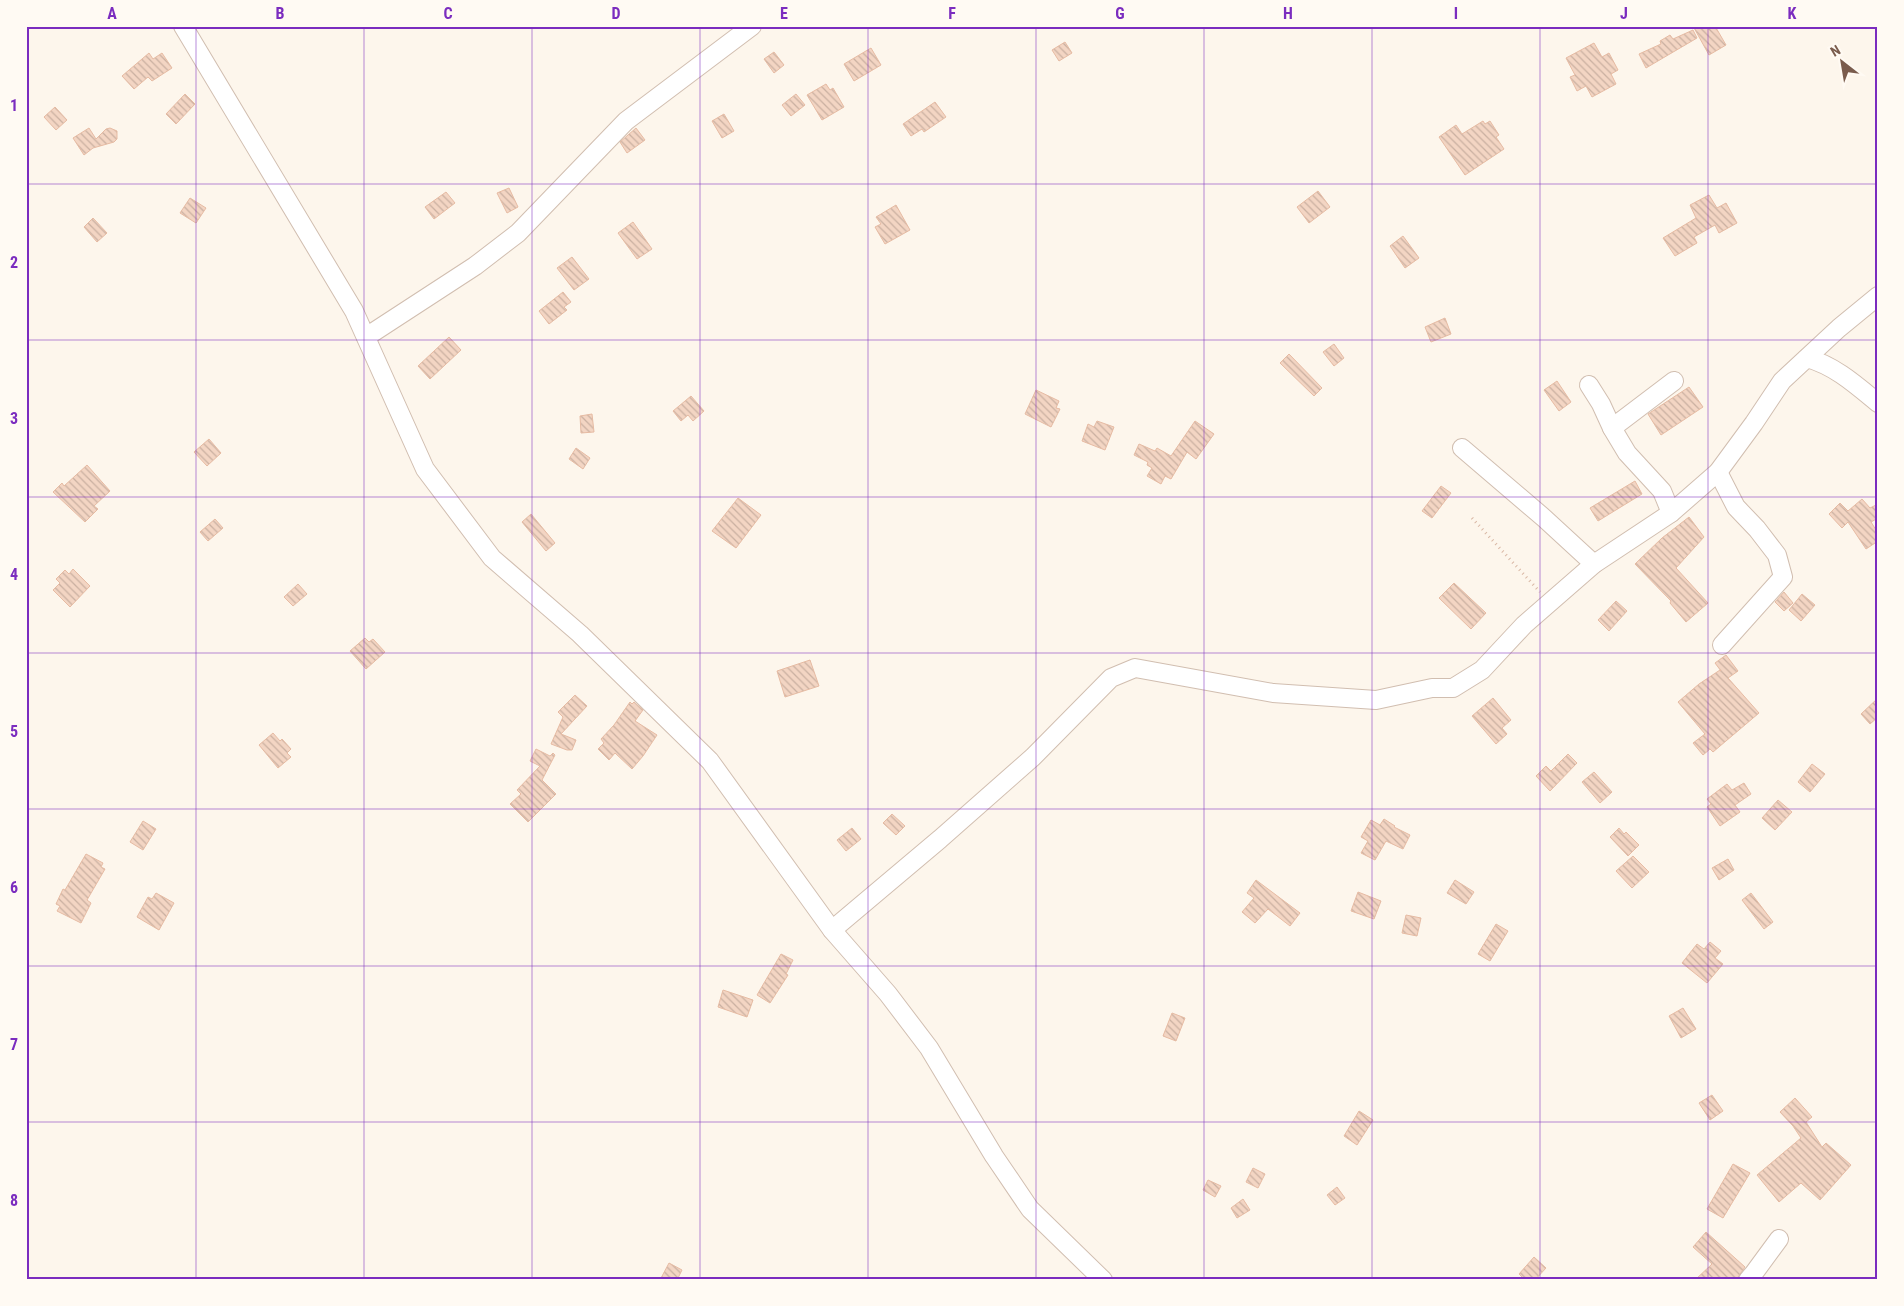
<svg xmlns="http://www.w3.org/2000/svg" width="1904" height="1306" viewBox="0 0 1904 1306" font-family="'Roboto Condensed',sans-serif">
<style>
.building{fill:url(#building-back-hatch);stroke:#e6bba3}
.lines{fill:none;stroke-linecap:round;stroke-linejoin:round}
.minor-casing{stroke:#d1beb0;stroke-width:20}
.path{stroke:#d9b8a5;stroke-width:3;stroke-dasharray:1 4;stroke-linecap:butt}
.minor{stroke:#fff;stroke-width:18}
.grid{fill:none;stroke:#7b2cbf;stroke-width:1;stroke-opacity:0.55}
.neatline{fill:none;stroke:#7b2cbf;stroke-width:2}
.grid-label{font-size:16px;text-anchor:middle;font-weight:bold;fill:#7b2cbf}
</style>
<defs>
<pattern id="building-back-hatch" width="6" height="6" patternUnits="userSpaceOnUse" patternTransform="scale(1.25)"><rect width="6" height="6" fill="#f3d5c3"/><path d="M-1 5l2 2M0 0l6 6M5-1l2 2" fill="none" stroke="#cab0a1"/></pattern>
</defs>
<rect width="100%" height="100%" fill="#fdf6ec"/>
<g class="building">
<path d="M1693,26H1715L1726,45L1709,55Z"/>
<path d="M1693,30L1697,38L1646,68L1639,54L1661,44L1660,41L1670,35L1673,39Z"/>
<path d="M1065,42L1072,53L1059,61L1052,50Z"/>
<path d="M1594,43L1602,57L1609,53L1618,70L1611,74L1616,84L1592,97L1586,86L1577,91L1570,77L1575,75L1566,58Z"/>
<path d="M871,48L881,65L854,81L844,64Z"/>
<path d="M774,52L784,65L774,73L764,59Z"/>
<path d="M149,53L153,59L162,53L172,68L152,81L148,77L134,89L122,76Z"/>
<path d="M826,84L830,90L833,88L844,107L822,120L807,95Z"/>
<path d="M185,94L195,104L176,124L166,114Z"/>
<path d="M796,94L805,105L791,116L782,105Z"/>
<path d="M935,102L946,117L924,132L922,129L911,136L903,124Z"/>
<path d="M55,107L67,120L56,130L44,117Z"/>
<path d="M724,114L734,131L722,138L712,121Z"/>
<path d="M1483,121L1485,124L1490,121L1499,135L1496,137L1504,149L1465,175L1439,137L1456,125L1462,134Z"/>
<path d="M89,128L96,139L106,129L110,128L117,131V139L114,142L93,148L84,155L73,138Z"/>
<path d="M636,128L645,140L627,153L620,142Z"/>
<path d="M509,188L518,207L507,213L497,193Z"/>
<path d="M1318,191L1330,207L1309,223L1297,207Z"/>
<path d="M446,192L455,203L434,219L425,207Z"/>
<path d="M1709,195L1717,208L1726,203L1737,223L1719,233L1715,225L1694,237L1697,243L1675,256L1663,238L1696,218L1690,205Z"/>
<path d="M190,198L206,208L196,223L180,213Z"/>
<path d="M896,205L910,230L885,244L875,227L881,224L876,217Z"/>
<path d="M93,218L107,233L97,242L84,227Z"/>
<path d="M633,222L652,249L637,259L618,233Z"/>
<path d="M1403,236L1419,258L1405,268L1390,246Z"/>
<path d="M572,257L589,279L574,290L557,268Z"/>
<path d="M563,292L571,302L564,307L567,310L549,324L539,311Z"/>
<path d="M1445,318L1451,334L1431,342L1425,327Z"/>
<path d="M449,337L461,350L430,379L418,366Z"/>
<path d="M1334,344L1344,358L1334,366L1323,352Z"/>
<path d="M1289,354L1322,388L1314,396L1280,363Z"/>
<path d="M1557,381L1571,402L1559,411L1544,390Z"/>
<path d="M1689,387L1703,407L1661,435L1648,414Z"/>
<path d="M1036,390L1059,401L1056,408L1060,409L1051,427L1025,414Z"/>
<path d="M691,396L704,411L693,421L688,415L681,421L673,411Z"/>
<path d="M592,414L594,432L581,433L580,416Z"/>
<path d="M1097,421L1114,427L1105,450L1082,441L1088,424L1094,427Z"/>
<path d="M1195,421L1214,434L1196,459L1187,452L1171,479L1165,476L1161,484L1147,476L1152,468L1147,465L1148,462L1134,455L1139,444L1155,451L1157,448L1171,456Z"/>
<path d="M209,439L221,453L207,466L194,452Z"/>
<path d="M576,448L590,458L583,469L569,459Z"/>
<path d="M87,465L110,491L94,506L98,509L85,522L53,492L62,483L64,486Z"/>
<path d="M1635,481L1642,494L1598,521L1590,508Z"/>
<path d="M1441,486L1451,493L1432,518L1422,511Z"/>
<path d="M738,498L761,515L736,548L712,531Z"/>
<path d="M1862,499L1870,508L1878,504V518L1871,522L1878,533V541L1866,549L1848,522L1842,528L1829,514L1840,503L1848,511Z"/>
<path d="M531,514L555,543L546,551L522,522Z"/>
<path d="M1689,517L1704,537L1676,568L1708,603L1686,622L1670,603L1671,601L1635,564L1662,538Z"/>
<path d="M215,519L223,528L208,541L200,532Z"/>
<path d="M73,569L90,586L70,607L53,590L60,583L56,579L65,570L69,574Z"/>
<path d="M1454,583L1486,613L1471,629L1439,598Z"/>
<path d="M298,584L307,594L293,606L284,597Z"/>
<path d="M1784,592L1793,603L1784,611L1775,602Z"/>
<path d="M1802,594L1815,605L1801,621L1789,610Z"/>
<path d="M1616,601L1627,611L1609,631L1598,620Z"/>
<path d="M365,638L369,642L373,639L385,652L366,669L350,651Z"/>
<path d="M1726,655L1738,671L1728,678L1759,713L1713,752L1710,749L1703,755L1693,743L1705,734L1678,702L1699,684L1720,670L1721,671L1715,663Z"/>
<path d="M810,660L819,686L785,697L777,671Z"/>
<path d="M575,695L587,706L561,734L576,740L572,750H567L551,744L563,717L558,712Z"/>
<path d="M1493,698L1511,720L1502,728L1507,734L1496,744L1472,716Z"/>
<path d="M1878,698V717L1870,724L1861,714Z"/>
<path d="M630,702L632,704L634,702L643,710L635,721L657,735L643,756L632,769L615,753L609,760L598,749L604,743L601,739L614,725Z"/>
<path d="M273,733L280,741L282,739L291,749L287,753L291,757L278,768L259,745Z"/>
<path d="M536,749L550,756L553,753L555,755L542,780L556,794L528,822L510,804L521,794L517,790L540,766L530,761Z"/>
<path d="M1568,754L1577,763L1550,791L1536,776L1546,766L1551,771Z"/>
<path d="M1812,764L1825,774L1810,792L1798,782Z"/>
<path d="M1594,772L1612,792L1600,803L1582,782Z"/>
<path d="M1744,783L1751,794L1735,805L1740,812L1720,826L1707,807L1711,804L1707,799L1727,784L1732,790Z"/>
<path d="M1778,800L1792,812L1775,830L1762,818Z"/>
<path d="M892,814L905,826L896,835L883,823Z"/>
<path d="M1384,819L1395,826L1394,827L1410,835L1403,849L1386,841L1375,860L1361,853L1368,841L1361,837L1371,820L1380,825Z"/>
<path d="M143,821L156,829L143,850L130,842Z"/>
<path d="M852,828L861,839L846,851L837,840Z"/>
<path d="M1619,828L1624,834L1626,832L1639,845L1628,856L1610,837Z"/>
<path d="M86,854L103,863L101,867L105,869L87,900L91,903L81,923L57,911L60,906L56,904L63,889L65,890Z"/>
<path d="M1633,856L1649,872L1632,888L1616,871Z"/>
<path d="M1728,859L1734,870L1719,880L1712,868Z"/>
<path d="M1256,880L1300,913L1290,926L1268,909L1255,923L1242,912L1254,898L1247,893Z"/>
<path d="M1455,880L1474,892L1466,904L1447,893Z"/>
<path d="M1358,892L1381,901L1374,919L1351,911Z"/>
<path d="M156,893L174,903L159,930L137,917L148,897L152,899Z"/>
<path d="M1751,893L1773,922L1764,929L1742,900Z"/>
<path d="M1406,915L1421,918L1417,936L1402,933Z"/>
<path d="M1496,924L1508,931L1490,961L1478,954Z"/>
<path d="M1710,942L1721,951L1715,958L1723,964L1707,983L1682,963L1697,944L1704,949Z"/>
<path d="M781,954L793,960L786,974L788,975L770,1003L757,995Z"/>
<path d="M723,990L753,1000L747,1017L718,1007Z"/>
<path d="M1683,1008L1696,1029L1681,1038L1669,1016Z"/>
<path d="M1172,1013L1185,1018L1176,1041L1163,1036Z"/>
<path d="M1712,1095L1723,1111L1710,1120L1699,1103Z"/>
<path d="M1795,1098L1812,1117L1806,1122L1822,1147L1826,1143L1851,1165L1820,1200L1801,1183L1779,1202L1757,1175L1801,1138L1793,1126L1780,1112Z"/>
<path d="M1359,1111L1373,1120L1357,1145L1344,1136Z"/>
<path d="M1733,1164L1750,1173L1723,1218L1707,1209Z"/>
<path d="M1253,1168L1265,1174L1258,1188L1246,1182Z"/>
<path d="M1208,1180L1221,1186L1215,1197L1203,1190Z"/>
<path d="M1337,1187L1345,1198L1335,1205L1327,1195Z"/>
<path d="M1243,1199L1250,1210L1237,1218L1231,1208Z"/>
<path d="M1706,1232L1745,1267L1736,1280H1695L1712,1264L1693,1247Z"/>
<path d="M1534,1257L1546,1268L1535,1280H1525L1519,1274Z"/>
<path d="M669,1263L682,1270L677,1280H660Z"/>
</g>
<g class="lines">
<g class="minor-casing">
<g id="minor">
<path d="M183,26L354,311L425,469L492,558L580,634L710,761L832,930L888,994L929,1048L994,1156L1030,1209L1103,1280"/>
<path d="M366,337L475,266L518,233L626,121L752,26"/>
<path d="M1807,358C1835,366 1855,384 1878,403"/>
<path d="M1589,385L1601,404L1612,428"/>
<path d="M1462,448L1544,518L1594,564"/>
<path d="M1718,472L1736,507L1757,529L1777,555L1783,577L1722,645"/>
<path d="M1671,513L1662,491L1627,453L1612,428L1674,381"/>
<path d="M832,930L940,839L1033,757L1111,678L1135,668L1273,693L1376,700L1432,688H1453L1482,670L1524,625L1594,564L1671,513L1718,472L1754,423L1782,381L1839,328L1878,296"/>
<path d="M1748,1280L1754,1273L1779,1239"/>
</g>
</g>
<path class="path" d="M1472,518L1540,592"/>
<use href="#minor" class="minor"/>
</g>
<path class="grid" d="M196,26V1280M364,26V1280M532,26V1280M700,26V1280M868,26V1280M1036,26V1280M1204,26V1280M1372,26V1280M1540,26V1280M1708,26V1280M26,184H1878M26,340H1878M26,497H1878M26,653H1878M26,809H1878M26,966H1878M26,1122H1878"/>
<rect width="1904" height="1306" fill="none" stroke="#fffaf3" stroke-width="55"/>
<g transform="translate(1842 62) rotate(329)" stroke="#fffaf3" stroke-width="4" paint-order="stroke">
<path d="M0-4L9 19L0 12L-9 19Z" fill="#7a5c4d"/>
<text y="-8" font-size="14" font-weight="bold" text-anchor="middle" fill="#7a5c4d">N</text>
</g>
<rect x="28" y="28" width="1848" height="1250" class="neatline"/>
<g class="grid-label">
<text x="112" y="19">A</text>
<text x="280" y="19">B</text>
<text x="448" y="19">C</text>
<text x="616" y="19">D</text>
<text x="784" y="19">E</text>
<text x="952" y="19">F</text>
<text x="1120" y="19">G</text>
<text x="1288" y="19">H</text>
<text x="1456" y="19">I</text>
<text x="1624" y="19">J</text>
<text x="1792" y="19">K</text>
<text x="14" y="111">1</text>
<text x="14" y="268">2</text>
<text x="14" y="424">3</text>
<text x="14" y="580">4</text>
<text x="14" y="737">5</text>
<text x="14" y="893">6</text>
<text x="14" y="1050">7</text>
<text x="14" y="1206">8</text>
</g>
</svg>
